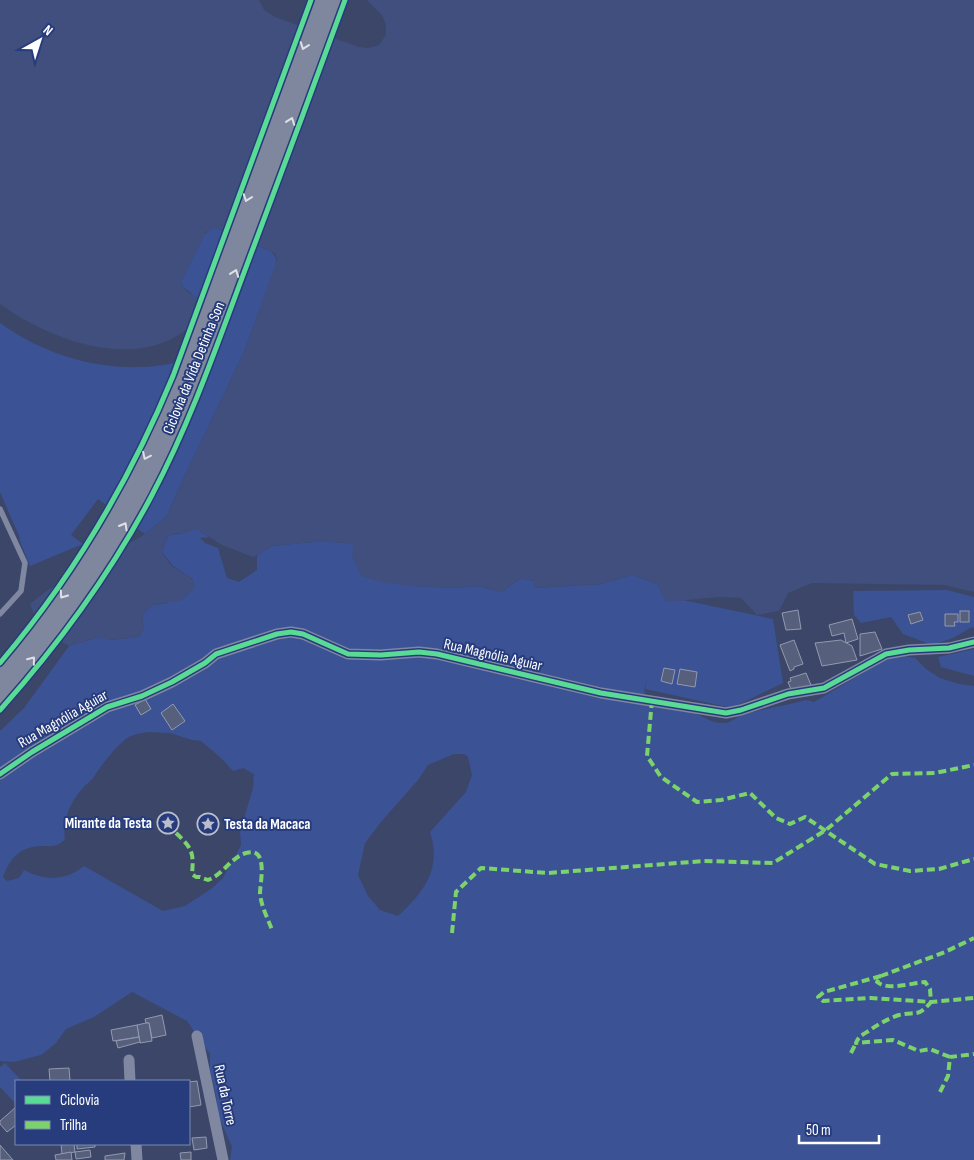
<svg xmlns="http://www.w3.org/2000/svg" width="974" height="1160" viewBox="0 0 974 1160" font-family="'Sofia Sans Condensed',sans-serif">
<style>
.green{fill:#3b5294;fill-rule:evenodd}
.water{fill:#404f7e}
.pier{fill:#3b4669}
.building{fill:#565f7b;stroke:#939aaf}
.lines{fill:none;stroke-linecap:round;stroke-linejoin:round}
.service{stroke:#8087a0;stroke-width:5.5}
.minor{stroke:#8087a0;stroke-width:11}
.primary{stroke:#7f879f;stroke-width:18}
.quiet{stroke:#7cd36c;stroke-width:4;stroke-dasharray:8 4;stroke-linecap:butt}
.cycleway-casing{stroke:#273c7d;stroke-width:8}
.cycleway{stroke:#5adb95;stroke-width:5}
.oneway{stroke:#dfe1e7}
.labels{text-anchor:middle;dominant-baseline:central;stroke-width:4;stroke-linejoin:round;paint-order:stroke}
.street-label{font-size:15px;fill:#fff;stroke:#273c7d}
.poi-label{font-size:15px;font-weight:bold;fill:#fff;stroke:#273c7d;text-anchor:end}
</style>
<rect width="100%" height="100%" fill="#3b4669"/>
<g class="green">
<path d="M216,228L270,251C275,255 277,258 276,265L244,352L177,492L167,516L145,534L98,499L71,535L83,544L30,566L19,539L20,538L0,492V323C56,363 128,379 193,358L192,294L183,287L181,282L204,235L211,229ZM215,258L249,270L241,292L207,279ZM165,386L199,401L188,426L155,411Z"/>
<path d="M192,530H198L209,537L200,538L205,543L218,548L227,578L239,582L257,570V555L272,546L323,541L355,544L414,586L456,588L477,586L502,592L521,578L534,581L535,588L601,584L632,575L657,584L664,596L773,619L783,683L732,708L645,689L647,679C635,713 669,707 688,711C700,714 711,724 724,723C730,723 734,719 738,717C760,709 784,706 806,700L814,702L868,670L877,662L900,655L915,658L926,669L940,678L959,684L974,686V1160H230L232,1147L218,1115L216,1096L210,1070V1054L187,1021L132,992L94,1017L66,1029L56,1043L41,1055L14,1062L0,1061V731L24,708L69,646L99,637L109,640L139,637L144,628L142,619L145,611L154,605L167,603L193,579L173,566L162,552L168,536C177,533 184,534 192,530ZM148,732L170,733L192,740L201,741L221,758L233,771L243,768L254,774L253,788L240,832L241,845L223,878L211,889L185,906L163,911L84,866C66,881 44,881 24,870L19,878L7,881L3,877C11,856 21,846 44,846C53,846 58,847 65,839C62,822 70,802 82,789C85,785 90,782 93,778C101,766 117,744 129,737C135,734 142,733 148,732ZM454,754H464L468,757L472,775L466,792L430,832C442,869 424,892 398,916L380,910L368,896L358,875L365,843L381,822L418,780L428,765Z"/>
<path d="M947,590L974,597V628L972,627L953,638L932,645L903,634L891,617L861,623L854,615L853,591Z"/>
<path d="M974,649V676L941,667L938,657Z"/>
<path d="M5,1063L22,1081H16V1100L14,1102L0,1087V1067Z"/>
</g>
<path class="water" d="M0,0H974V592L944,585L812,583L788,593L779,611L757,615L741,598L719,597L666,602L657,584L632,575L601,584L534,588V581L521,578L502,592L478,586L456,588L414,586L382,582L361,576L352,555L354,544L323,541L272,546L253,557L222,545L198,530H192L183,534L177,533L168,536L162,552C165,557 168,562 172,566C180,573 196,576 195,588L182,600L154,605L145,611L142,619L144,628L139,637L108,640L99,637L69,646L39,629L30,604L48,590L89,565L142,536L167,516L177,492L244,352L277,260L275,254L270,251L216,228L206,232L181,282C184,294 198,297 208,301C203,309 197,319 190,326C186,331 180,334 175,337C121,367 46,337 0,304Z"/>
<path class="pier" d="M259,0H367L382,15L386,25V35L379,45L369,48L359,47L275,17L264,10Z"/>
<g class="building">
<path d="M798,610L801,629L786,630L782,613Z"/>
<rect x="960" y="611" width="9" height="11"/>
<path d="M920,612L923,620L911,624L908,615Z"/>
<path d="M945,614H958V622H954L955,626H945Z"/>
<path d="M852,619L858,639L846,643L844,633L832,636L829,625Z"/>
<path d="M875,632L882,649L860,656V634Z"/>
<path d="M794,640L803,664L794,667V669L790,671L780,645Z"/>
<path d="M841,640L852,646L857,660L822,666L815,643Z"/>
<path d="M664,668L675,670L672,684L661,681Z"/>
<path d="M680,669L697,672L695,687L677,684Z"/>
<path d="M806,673L811,685L792,692L788,682L791,681L790,678Z"/>
<path d="M145,699L151,709L141,715L135,705Z"/>
<path d="M173,704L185,721L172,730L161,713Z"/>
<path d="M162,1015L166,1035L152,1038L149,1023H146L145,1019Z"/>
<path d="M146,1023H149L152,1041L140,1043L137,1025Z"/>
<path d="M137,1025L139,1037L113,1041L111,1030Z"/>
<path d="M139,1037L140,1042L118,1048L116,1041Z"/>
<path d="M69,1068L70,1081H50L49,1069Z"/>
<path d="M197,1081L201,1105L189,1107V1082Z"/>
<path d="M16,1107V1125L7,1132L0,1124V1121Z"/>
<path d="M206,1137L207,1148L194,1150L192,1138Z"/>
<path d="M61,1144H74L75,1152L62,1154Z"/>
<path d="M77,1144H95V1147L77,1149Z"/>
<path d="M0,1145L13,1160H0Z"/>
<path d="M90,1150L91,1157L76,1159L75,1152Z"/>
<path d="M71,1152L72,1160H56L55,1155Z"/>
<path d="M191,1152V1160H181L180,1153Z"/>
<path d="M125,1153L124,1160H105V1156Z"/>
</g>
<g class="lines">
<path class="service" d="M0,509L25,563L21,591L0,614"/>
<g class="minor">
<path d="M0,774L32,752L107,707L142,696L172,682L205,663L216,654L277,634L291,632L303,634L348,654L381,655L419,652L437,654L601,693L726,713L741,710L788,694L824,688L886,654L909,650L949,648L974,642"/>
<path d="M197,1036L223,1160"/>
<path d="M129,1060L130,1081"/>
<path d="M136,1144L137,1160"/>
</g>
<g class="primary">
<path d="M0,675C77,585 134,488 180,379L320,0"/>
<path d="M0,697C69,621 126,533 170,440C198,378 220,313 243,250C274,167 305,83 336,0"/>
</g>
<g class="quiet">
<path d="M652,700L647,756L661,777L697,802L721,800L750,793L776,818L790,824L805,817L875,864L910,871L939,869L974,859"/>
<path d="M176,833C192,848 194,852 192,874L196,877H200L208,880C224,874 230,858 246,853C269,846 260,883 260,893C261,906 268,919 272,930"/>
<path d="M452,933L456,892L481,868L548,873L704,861L773,863L826,830L892,774L935,773L974,765"/>
<path d="M881,976L824,992L818,997L823,1001L871,998L931,1002L974,998"/>
<path d="M851,1053L856,1043"/>
<path d="M950,1057L930,1049L919,1051L893,1040L856,1043C858,1037 862,1035 867,1032C877,1025 887,1019 899,1015C915,1011 918,1018 931,1002L930,989L925,982C911,983 889,991 877,982L881,976L945,952L974,938"/>
<path d="M940,1092L948,1076L950,1057L974,1054"/>
</g>
<g class="cycleway-casing">
<g id="cycleway">
<path d="M0,663C73,577 130,480 173,376L311,0"/>
<path d="M0,710C59,644 111,573 152,495C189,425 215,351 242,278C277,185 311,93 345,0"/>
<path d="M0,774L32,752L107,707L142,696L172,682L205,663L216,654L277,634L291,632L303,634L348,654L381,655L419,652L437,654L601,693L726,713L741,710L788,694L824,688L886,654L909,650L949,648L974,642"/>
</g>
</g>
<use href="#cycleway" class="cycleway"/>
</g>
<defs><path id="oneway-chevron" d="M-2-3.5L2.5 0L-2 3.5" fill="none" stroke-width="1.6" stroke-linecap="round" stroke-linejoin="round" transform="scale(1.25)"/></defs>
<g class="oneway">
<use href="#oneway-chevron" transform="translate(304 46) rotate(110)"/>
<use href="#oneway-chevron" transform="translate(291 121) rotate(-70)"/>
<use href="#oneway-chevron" transform="translate(247 198) rotate(110)"/>
<use href="#oneway-chevron" transform="translate(235 273) rotate(-70)"/>
<use href="#oneway-chevron" transform="translate(146 456) rotate(116)"/>
<use href="#oneway-chevron" transform="translate(124 526) rotate(-60)"/>
<use href="#oneway-chevron" transform="translate(63 595) rotate(125)"/>
<use href="#oneway-chevron" transform="translate(32 660) rotate(-51)"/>
</g>
<defs>
<g id="sight-ring" transform="scale(1.125)"><circle r="9.5" fill="#273c7d" stroke="#babeca" stroke-width="1.5"/><path d="M0-6L1.8-2.2L6-1.7L2.9 1.2L3.7 5.4L0 3.3L-3.7 5.4L-2.9 1.2L-6-1.7L-1.8-2.2Z" fill="#babeca"/></g>
</defs>
<g fill-rule="evenodd">
<use href="#sight-ring" x="168" y="823"/>
<use href="#sight-ring" x="208" y="824"/>
</g>
<g class="labels">
<g class="street-label">
<text transform="translate(194 368) rotate(-68)">Ciclovia da Vida Detinha Son</text>
<text transform="translate(493 655) rotate(13)">Rua Magnólia Aguiar</text>
<text transform="translate(63 719) rotate(-30)">Rua Magnólia Aguiar</text>
<text transform="translate(225 1095) rotate(78)">Rua da Torre</text>
</g>
<g class="poi-label">
<text x="152" y="823">Mirante da Testa</text>
<text x="224" y="824" text-anchor="start">Testa da Macaca</text>
</g>
</g>
<rect x="15" y="1080" width="175" height="65" fill="#273c7d" stroke="#7d8ab1"/>
<rect x="25" y="1096" width="25" height="8" fill="#5adb95" stroke="#7d8ab1"/>
<text x="60" y="1105" font-size="15" fill="#ffffff">Ciclovia</text>
<rect x="25" y="1121" width="25" height="8" fill="#7cd36c" stroke="#7d8ab1"/>
<text x="60" y="1130" font-size="15" fill="#ffffff">Trilha</text>
<g transform="translate(40 40) rotate(39)" stroke="#273c7d" stroke-width="4" paint-order="stroke">
<path d="M0-4L9 19L0 12L-9 19Z" fill="#ffffff"/>
<text y="-8" font-size="14" font-weight="bold" text-anchor="middle" fill="#ffffff">N</text>
</g>
<path d="M799 1135v8h80v-8" fill="none" stroke="#ffffff" stroke-width="2.5"/>
<text x="806" y="1135" font-size="15" fill="#ffffff" stroke="#273c7d" stroke-width="4" paint-order="stroke">50 m</text>
</svg>
